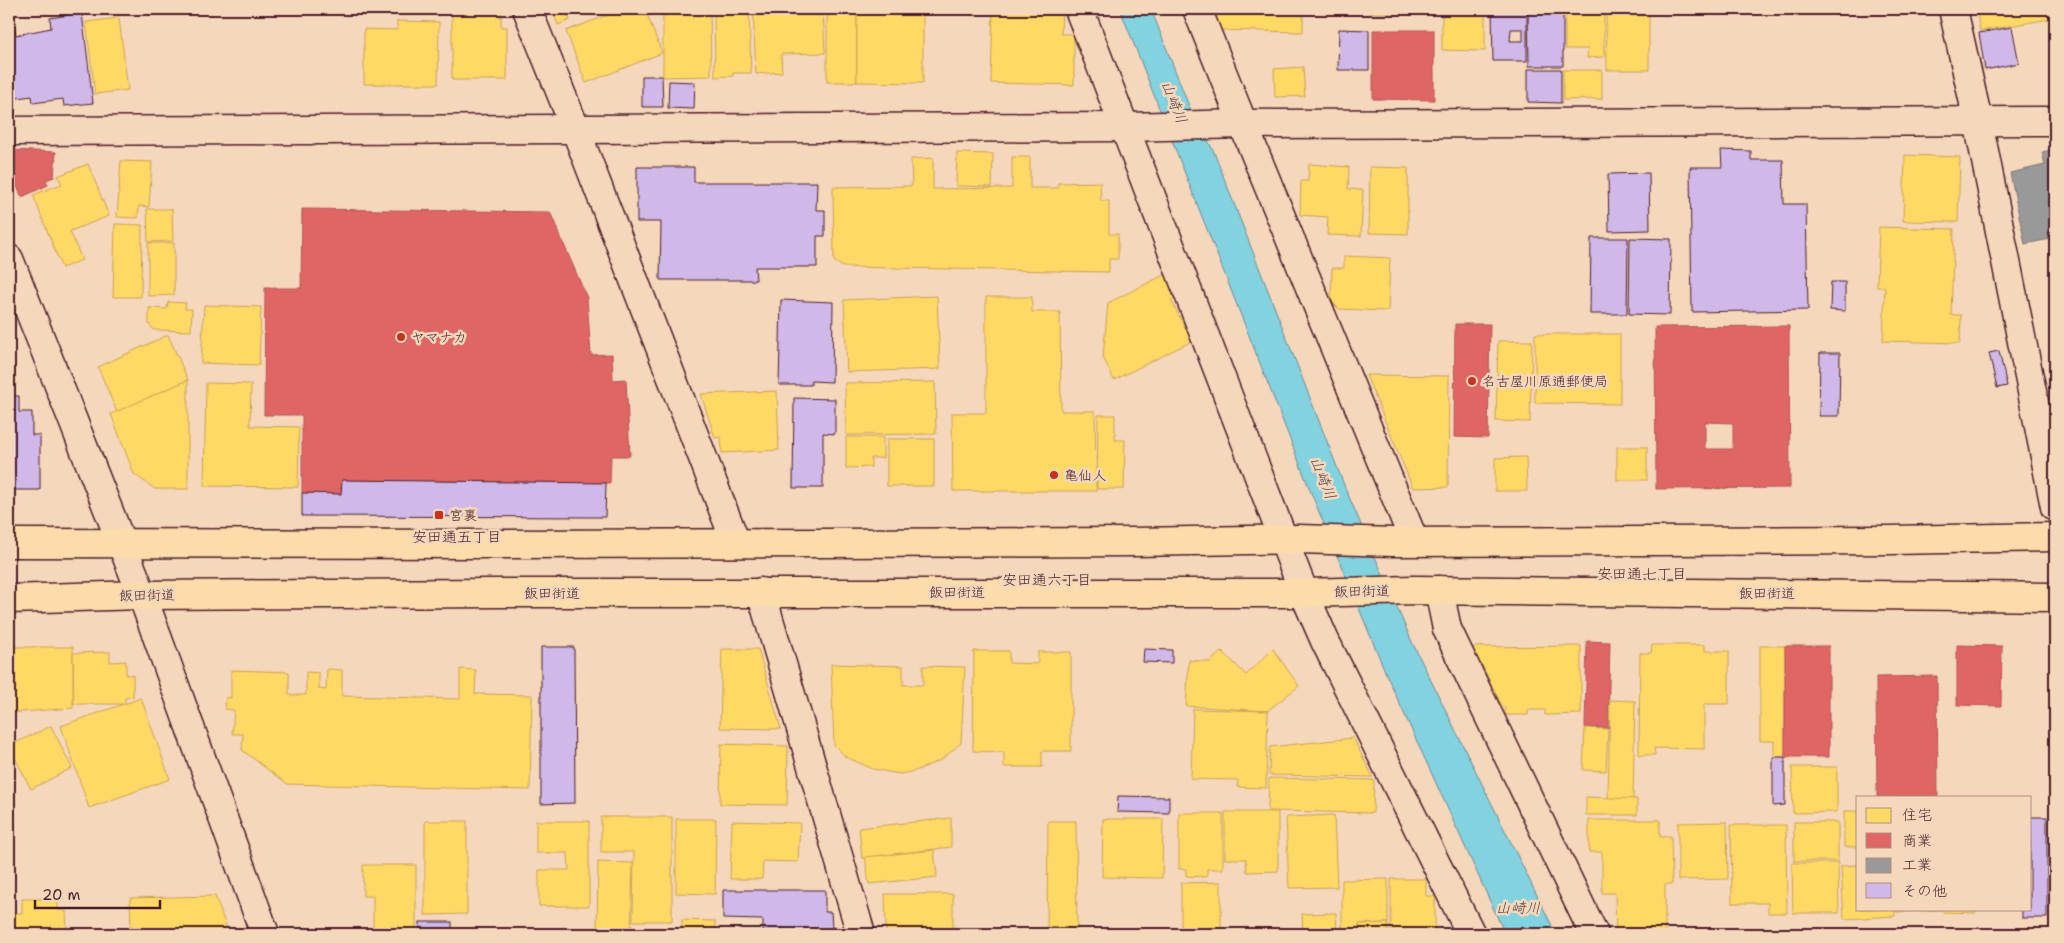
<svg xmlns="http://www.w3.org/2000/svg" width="2064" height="943" viewBox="0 0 2064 943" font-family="'Shantell Sans','Klee One',sans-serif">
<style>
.water{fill:#83d2df;stroke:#6c8a97}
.homes{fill:#ffd966;stroke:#c9a154}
.shops{fill:#e06666;stroke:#b35154;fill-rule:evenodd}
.industry{fill:#999;stroke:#817478}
.building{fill:#d0b9e9;stroke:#4a1f2b;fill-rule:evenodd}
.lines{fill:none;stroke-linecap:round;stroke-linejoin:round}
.minor-casing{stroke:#4a1f2b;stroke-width:31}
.tertiary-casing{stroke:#4a1f2b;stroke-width:31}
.trunk-casing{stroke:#4a1f2b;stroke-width:31}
.minor{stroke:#f5d7bb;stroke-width:28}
.tertiary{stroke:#f5d7bb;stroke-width:28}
.trunk{stroke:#fddcac;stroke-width:28}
.poi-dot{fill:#c8321e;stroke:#f5d7bb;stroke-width:2}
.labels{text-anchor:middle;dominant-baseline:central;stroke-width:5;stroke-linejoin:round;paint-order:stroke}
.poi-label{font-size:14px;fill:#4a1f2b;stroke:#f5d7bb;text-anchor:start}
.street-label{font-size:14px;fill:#4a1f2b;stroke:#f5d7bb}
.water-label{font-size:15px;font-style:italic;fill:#55434f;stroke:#f5d7bb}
.neighbourhood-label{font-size:15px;fill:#4a1f2b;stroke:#f5d7bb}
</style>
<rect width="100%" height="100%" fill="#f5d7bb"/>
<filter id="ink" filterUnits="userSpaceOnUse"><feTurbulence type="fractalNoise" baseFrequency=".02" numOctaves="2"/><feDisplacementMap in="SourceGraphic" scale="10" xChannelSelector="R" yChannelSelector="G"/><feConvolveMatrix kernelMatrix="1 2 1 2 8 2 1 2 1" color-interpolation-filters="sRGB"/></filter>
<g filter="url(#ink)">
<path class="water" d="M1120,9H1151L1189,106L1213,150L1346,490L1412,642L1556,934H1505L1387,676L1312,495Z"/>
<g class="homes">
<path d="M452,9H501V27H507V80H452Z"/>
<path d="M552,9H565L570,20L558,25Z"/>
<path d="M623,9H645L662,53L586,83L566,31Z"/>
<path d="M663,9H710L711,76L663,77Z"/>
<path d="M714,9H749L751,73H733V76L715,77Z"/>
<path d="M753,9H823L825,53L781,54L782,72L756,74Z"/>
<rect x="827" y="9" width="30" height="73"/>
<path d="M857,9H923V83L857,82Z"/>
<path d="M993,9H1062L1061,34H1074V85L991,83Z"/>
<path d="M1217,9H1303V32L1216,30Z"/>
<rect x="1371" y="9" width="37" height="4"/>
<path d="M1442,9H1485V51L1442,50Z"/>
<path d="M1565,9H1604V57L1587,58L1588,49H1565Z"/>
<path d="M1606,9H1649V70H1607Z"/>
<path d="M1976,9H2055V18L1980,31Z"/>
<path d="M119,18L128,90L95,94L86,22Z"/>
<path d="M397,21L439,22L438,84H364V29L397,30Z"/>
<path d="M1303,67L1305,96L1275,97L1274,69Z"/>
<path d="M1563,70H1602V99L1563,100Z"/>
<path d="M957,153L993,154L992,187L956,186Z"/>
<path d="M1905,155L1960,157L1958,222L1903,221Z"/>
<path d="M1012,157H1030V188H1058V183L1100,182L1101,201H1109V234H1118V259H1109V272L843,267L834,261L833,187L912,186L911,159L933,158V189L1012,188Z"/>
<path d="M121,161L152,162L149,207L139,206L138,218L117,217Z"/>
<path d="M88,164L109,216L70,231L82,260L62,268L33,195L62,184L58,176Z"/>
<path d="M1309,164L1349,167L1348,189L1363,190L1361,236L1327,235L1328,217L1300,215L1301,181H1308Z"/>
<path d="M1370,167L1408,168V234L1369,233Z"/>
<path d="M147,209H172L173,241L148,242Z"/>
<path d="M115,224L142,225L141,297H113Z"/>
<path d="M1879,227L1954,229L1951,315H1961L1960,343L1883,341L1885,287H1877Z"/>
<path d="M148,243H174V295L148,296Z"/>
<path d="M1344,256L1390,258L1388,311L1339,309L1331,301L1332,268H1344Z"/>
<path d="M1166,274L1178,297L1171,300L1192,341L1114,380L1103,357L1108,303Z"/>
<path d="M937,296L940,369L847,372L844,300Z"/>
<path d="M986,297H1032V312H1060L1061,411H1095L1096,491H953L952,413H986Z"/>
<path d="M168,302L186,303L185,309H192L191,331L154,330L149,324V308L167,309Z"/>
<path d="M204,305L261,307L259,365L201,363Z"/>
<path d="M1535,334H1620V404L1535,403Z"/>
<path d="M168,335L188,380L117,412L98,367Z"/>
<path d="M1498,341H1532L1530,422L1496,421Z"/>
<path d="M1366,375L1449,376L1448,487L1413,488Z"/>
<path d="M188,380V489H155L134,474L111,414Z"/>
<path d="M935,382L936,434L846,435L845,383Z"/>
<path d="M206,383L251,384L250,426L299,427L298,487L204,486Z"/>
<path d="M777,391L779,450L722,453L721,437L715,438L701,394Z"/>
<path d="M1098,415H1115V440H1125L1124,489H1097Z"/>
<path d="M846,437H883V458H871V467L846,468Z"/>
<rect x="887" y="439" width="47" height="47"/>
<rect x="1617" y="447" width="30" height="33"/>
<path d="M1526,457L1527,491H1495V458Z"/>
<path d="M1652,645H1705V651H1729V704H1704V749L1654,748L1655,755H1639L1640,653H1651Z"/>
<path d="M1581,646V714L1545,715V710H1528V715H1505V706H1502L1482,665H1477L1473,657V647Z"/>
<path d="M1760,646H1785V757H1774V741H1760Z"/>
<path d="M9,647H73V708L9,713Z"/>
<path d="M722,649H758L781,729L720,728Z"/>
<path d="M1273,649L1299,686L1267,711L1186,706L1189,660L1210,662L1222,651L1246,675Z"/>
<path d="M974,651H1009V663L1038,664V652H1071V751H1042V767H1004V752L973,751Z"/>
<path d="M110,652V662L126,661V675H133V697L125,698V704H74L73,653Z"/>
<path d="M831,664L903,666V685H923V666L965,667L961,743L941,760L915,771L900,774L873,769L846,757L834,745Z"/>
<path d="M327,669L342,670V696L460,699V669L476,670L475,694L532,695L530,790L287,784L242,750L243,734H232L234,710L225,709L226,697L231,698V670L289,672V695H306V672L319,673V689L326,690Z"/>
<path d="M141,698L170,779L89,808L61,726Z"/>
<path d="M1610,700L1635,701L1633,799H1608Z"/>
<path d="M1193,709L1268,711L1266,788L1237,787L1238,780L1191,779Z"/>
<path d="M51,726L72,768L31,789L9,746Z"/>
<path d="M1585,728L1608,729L1606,771L1583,770Z"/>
<path d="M1353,738L1373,777L1269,775L1270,747Z"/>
<path d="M721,744L788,746L787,805L720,804Z"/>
<path d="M1792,767H1837V812L1793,813Z"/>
<path d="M1269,778L1374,780L1373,813L1268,811Z"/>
<path d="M1586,797L1637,799V815H1586Z"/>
<rect x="1844" y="811" width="14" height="36"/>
<path d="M1225,812H1278V871L1247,872L1246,859H1225Z"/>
<path d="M1179,813H1223V869H1207V877L1186,876V869H1179Z"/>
<path d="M1334,815L1337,887L1289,888L1286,817Z"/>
<path d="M601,817H672V921H633L634,852H601Z"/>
<path d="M951,818V847L862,858L859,828Z"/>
<path d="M676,819H716L715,894L676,893Z"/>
<path d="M1103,819H1163L1162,878L1102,877Z"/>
<path d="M1589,820H1660V837L1671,836L1672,884H1665V934H1616L1615,893H1602V852H1589Z"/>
<path d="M425,821H467V914L425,915Z"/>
<path d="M536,821H589V906H539V870H569L568,853H536Z"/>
<path d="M732,821L800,823L798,862L763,861L762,879H730Z"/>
<path d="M1048,821H1076L1077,934H1047Z"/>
<path d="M1727,822L1728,879L1678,880V823Z"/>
<rect x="1794" y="822" width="44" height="39"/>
<path d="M1731,825H1786L1787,913H1768V903H1732Z"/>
<path d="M2052,829H2055V925H2053Z"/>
<path d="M934,850L937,877L869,884L865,857Z"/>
<path d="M598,862L633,863L631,934H597Z"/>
<path d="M1792,863H1838L1839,913H1793Z"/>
<path d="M363,865H416V934H373V896H363Z"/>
<path d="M1858,865V909H1895V916L1844,919L1841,866Z"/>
<path d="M1388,879V923L1359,924V934H1342V880Z"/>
<path d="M1391,879H1426V896H1435V932H1391Z"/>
<path d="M1221,882V934H1181V883Z"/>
<path d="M885,894H953V934H886Z"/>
<path d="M215,896L229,934H142V932H131L130,898Z"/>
<path d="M22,899H58V910L66,911L67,934H9V913H22Z"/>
<path d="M1897,909H1941V910L1897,912Z"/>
<path d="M1943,909H1976V913L1943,912Z"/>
<path d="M1336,913L1337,934H1303L1302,914Z"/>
<path d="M682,920L715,921V934H682Z"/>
<path d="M1388,923V934H1359V924Z"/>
</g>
<g class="shops">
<path d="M1373,30H1434V100L1373,99Z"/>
<path d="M12,150L56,152L54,177L46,180L48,185L22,197L9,169V153Z"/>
<path d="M302,209L550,212L587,298L591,355L612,354L613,380L626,379L630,456H611L610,483L342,480L341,494L302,493V415H264L265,288H301Z"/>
<path d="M1455,324H1490L1488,438L1454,437Z"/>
<path d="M1789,326L1790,488L1656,489L1655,327ZM1705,422L1733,423V449H1705Z"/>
<path d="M1587,641L1610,642L1608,728L1585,727Z"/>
<path d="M1957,645L2002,646L2001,706L1957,705Z"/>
<rect x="1785" y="646" width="44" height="111"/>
<path d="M1937,676L1938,797H1877L1876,677Z"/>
</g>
<path class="industry" d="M2055,149V238L2025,244L2010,173L2045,165L2042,152Z"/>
<g class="building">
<path d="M9,9H11L16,35L51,28L50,18L82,13L93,103L64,106L63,99L33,103L32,96L9,99Z"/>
<path d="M1492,9H1527V61H1493ZM1511,29H1523V41H1510Z"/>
<path d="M1528,9H1563V66H1529Z"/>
<path d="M2012,27L2019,63L1985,70L1979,33Z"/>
<path d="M1339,29L1369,30V70H1338Z"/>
<path d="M1528,69H1561V103L1528,102Z"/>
<path d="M642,76H662L663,107H642Z"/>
<path d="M669,81L695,82L694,109L668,108Z"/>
<path d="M1721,150L1751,151V160H1783L1784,204H1806L1808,310L1692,312L1690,167H1722Z"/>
<path d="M637,167H694V182H817L816,210H825V236H817V267H755L756,280H660L661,222H637Z"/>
<path d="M1649,173L1650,230L1609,231L1608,174Z"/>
<path d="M1591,238H1628L1627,314H1590Z"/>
<path d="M1630,238L1671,239L1670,315L1629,314Z"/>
<path d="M1831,282H1845V311L1830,310Z"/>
<path d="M781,300L833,302L832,382L811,381V385H779Z"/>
<path d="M1999,351L2007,386L1997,388L1989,353Z"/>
<path d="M1820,353H1840L1839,416H1819Z"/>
<path d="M9,396H19V412H32V435H40V490H9Z"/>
<path d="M794,398L835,399V434L823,433V488H793Z"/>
<path d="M342,480L606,483L605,517L302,516V493L341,494Z"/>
<path d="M541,647H574L575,803L541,804Z"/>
<path d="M1144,649L1172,650V663L1143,662Z"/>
<path d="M1773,757H1785V805L1773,806Z"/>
<path d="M1118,796L1169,797V813L1117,812Z"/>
<path d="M2030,817H2047V918H2022V909H2030Z"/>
<path d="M723,890H825V912H831L832,928L839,927V934H763V920L723,919Z"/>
<rect x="420" y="922" width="32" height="12"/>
</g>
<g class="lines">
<g class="minor-casing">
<g id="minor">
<path d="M527,9L575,128L736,543"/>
<path d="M1079,9L1304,593L1325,641L1471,934"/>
<path d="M1197,9L1243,124L1414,541"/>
<path d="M1953,9L1978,121L2055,507"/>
<path d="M9,131L1126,127L1243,124L2055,121"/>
<path d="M1439,590L1447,629L1594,934"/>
<path d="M761,592L861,934"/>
</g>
</g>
<g class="tertiary-casing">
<path id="tertiary" d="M9,259L142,595L265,934"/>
</g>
<g class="trunk-casing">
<g id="trunk">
<path d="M9,543L499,544L1135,542L1299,539L1393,542L1891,540L2055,537"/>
<path d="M9,599L142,595L497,593H1304L1414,590L2055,597"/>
</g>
</g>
<use href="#minor" class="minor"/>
<use href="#tertiary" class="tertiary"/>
<use href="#trunk" class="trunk"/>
</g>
</g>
<g class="poi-dot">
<circle cx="401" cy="337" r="5"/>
<circle cx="1472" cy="381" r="5"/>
<circle cx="1054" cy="475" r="5"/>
<rect x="434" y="510" width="10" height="10" rx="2.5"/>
</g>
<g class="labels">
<g class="poi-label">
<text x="411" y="337">ヤマナカ</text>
<text x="1482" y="381">名古屋川原通郵便局</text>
<text x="1064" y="475">亀仙人</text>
<text x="449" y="515">宮裏</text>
</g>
<g class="street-label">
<text transform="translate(1362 591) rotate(-1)">飯田街道</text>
<text x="957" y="592">飯田街道</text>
<text x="552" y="593">飯田街道</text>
<text x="1767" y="593">飯田街道</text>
<text transform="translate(147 595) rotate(-1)">飯田街道</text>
</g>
<g class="water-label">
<text transform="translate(1174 102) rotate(68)">山崎川</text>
<text transform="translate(1323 478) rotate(68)">山崎川</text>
<text x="1518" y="908">山崎川</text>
</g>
<g class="neighbourhood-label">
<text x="457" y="537">安田通五丁目</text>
<text x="1642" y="574">安田通七丁目</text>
<text x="1047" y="580">安田通六丁目</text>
</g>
</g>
<rect width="2064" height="943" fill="none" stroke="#f5d7bb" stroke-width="30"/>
<rect x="15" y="15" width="2034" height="913" fill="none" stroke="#4a1f2b" stroke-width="2" filter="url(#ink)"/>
<rect x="1856" y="796" width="175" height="115" fill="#f5d7bb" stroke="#b18d81"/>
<rect x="1866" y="808" width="25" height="15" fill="#ffd966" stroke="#b18d81"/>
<text x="1902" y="820" font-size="15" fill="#4a1f2b">住宅</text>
<rect x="1866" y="833" width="25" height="15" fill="#e06666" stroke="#b18d81"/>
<text x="1902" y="846" font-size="15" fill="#4a1f2b">商業</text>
<rect x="1866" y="858" width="25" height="15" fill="#999999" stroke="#b18d81"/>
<text x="1902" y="870" font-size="15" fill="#4a1f2b">工業</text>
<rect x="1866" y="883" width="25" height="15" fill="#d0b9e9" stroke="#b18d81"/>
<text x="1902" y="896" font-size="15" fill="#4a1f2b">その他</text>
<path d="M35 900v8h125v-8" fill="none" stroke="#4a1f2b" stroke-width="2.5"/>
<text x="42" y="900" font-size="15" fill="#4a1f2b" stroke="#f5d7bb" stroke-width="4" paint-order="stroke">20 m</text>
</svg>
